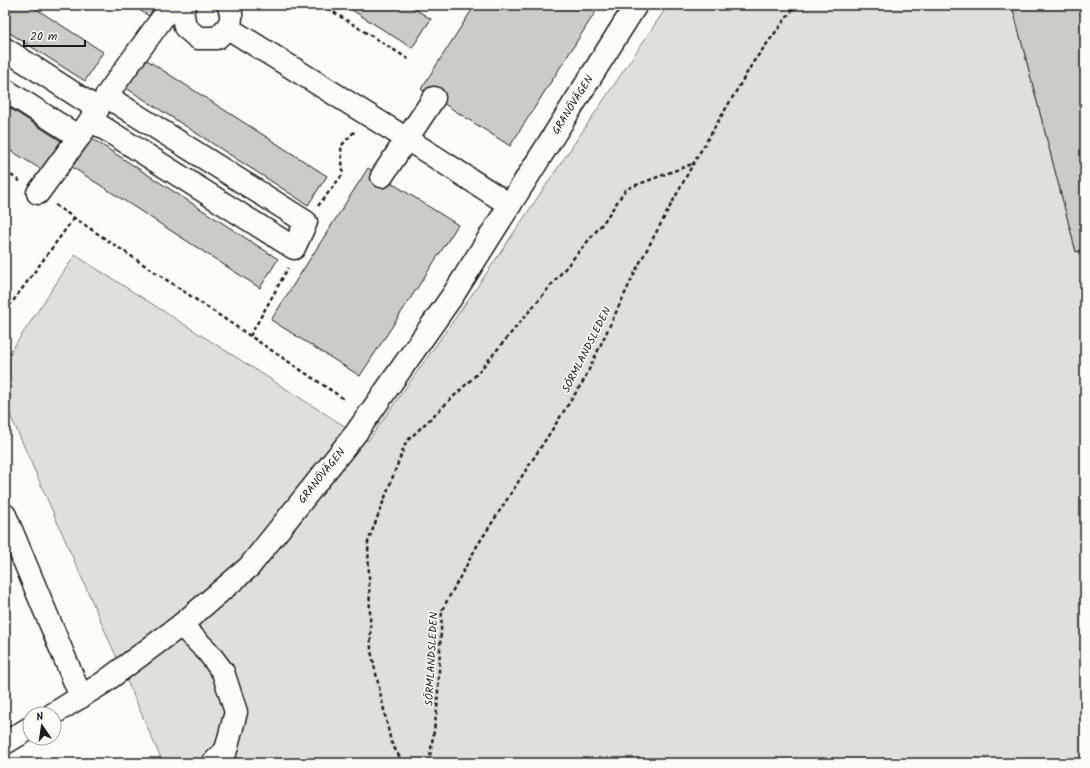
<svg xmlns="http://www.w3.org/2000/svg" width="1090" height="768" viewBox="0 0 1090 768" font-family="Kalam,sans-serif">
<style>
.green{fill:#e0dfdb;stroke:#7e7e7c}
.building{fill:#cccbc8;stroke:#1c1c1c}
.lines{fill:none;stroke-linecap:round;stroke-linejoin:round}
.minor-casing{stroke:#1c1c1c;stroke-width:25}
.path{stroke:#1c1c1c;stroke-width:2.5;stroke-dasharray:4 3;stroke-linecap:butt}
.minor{stroke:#fdfcf7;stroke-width:22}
.labels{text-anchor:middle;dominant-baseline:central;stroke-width:3;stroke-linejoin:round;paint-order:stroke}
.street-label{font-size:11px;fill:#1c1c1c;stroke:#fdfcf7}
</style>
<rect width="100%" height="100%" fill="#fdfcf7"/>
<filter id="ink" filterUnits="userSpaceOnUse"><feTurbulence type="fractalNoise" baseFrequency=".025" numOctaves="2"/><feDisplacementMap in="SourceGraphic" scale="8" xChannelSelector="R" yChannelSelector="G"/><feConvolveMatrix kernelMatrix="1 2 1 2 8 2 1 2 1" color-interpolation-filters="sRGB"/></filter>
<g filter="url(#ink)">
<path class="green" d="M666,5H1012L1076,251L1085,249V763H163L5,403V360L75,255L368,441L475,290L664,11Z"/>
<g class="building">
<path d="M5,5H30L103,52L85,81L5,30Z"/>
<path d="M131,5H156L149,16Z"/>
<path d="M344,5H408L431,19L412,48Z"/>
<path d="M475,5H600L510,146L421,89Z"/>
<path d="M1012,5H1085V249L1076,252Z"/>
<path d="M139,55L327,176L308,205L120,84Z"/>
<path d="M5,105L61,141L42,170L5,147Z"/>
<path d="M91,138L278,259L260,288L72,167Z"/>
<path d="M368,168L458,225L360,376L271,320Z"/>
</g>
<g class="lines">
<g class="minor-casing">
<g id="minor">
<path d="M185,5L182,10L185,27L198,38H217C228,28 236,20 228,5"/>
<path d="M228,28L407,139L510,205"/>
<path d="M5,49L98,109L79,137L5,90"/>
<path d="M91,120L294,248L306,222L106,96L166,13L177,5"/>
<path d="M382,176L434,98"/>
<path d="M38,193L79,137"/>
<path d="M5,515L81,697"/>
<path d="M181,625L208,652L223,672L236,712L226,750L213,763"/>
<path d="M53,714L103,683L181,625L249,567L356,433L453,295L636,5"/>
<path d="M5,743L30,728"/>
</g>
</g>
<g class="path">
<path d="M322,5L410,60"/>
<path d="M429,5L434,8L437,5"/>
<path d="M5,171L21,182"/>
<path d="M55,205L344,399"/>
<path d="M318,206L343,174L341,146L353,133L356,132"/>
<path d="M5,312L74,218"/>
<path d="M250,336L272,297L288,268"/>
<path d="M403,763L391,742L371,651L368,542L406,442L476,375L603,223L626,189L692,164"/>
<path d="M429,763L437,710L442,610L477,546L584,380L637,268L693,164L754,61L796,5"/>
</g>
<use href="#minor" class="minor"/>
</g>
</g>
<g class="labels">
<g class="street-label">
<text transform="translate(573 105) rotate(-58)">GRANÖVÄGEN</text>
<text transform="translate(587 350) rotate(-63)">SÖRMLANDSLEDEN</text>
<text transform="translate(322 476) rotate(-51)">GRANÖVÄGEN</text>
<text transform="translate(432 659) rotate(-87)">SÖRMLANDSLEDEN</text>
</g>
</g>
<rect width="1090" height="768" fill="none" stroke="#fdfcf7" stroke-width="20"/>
<rect x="10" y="10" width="1070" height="748" fill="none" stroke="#1c1c1c" stroke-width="1.5" filter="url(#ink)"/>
<g transform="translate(42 726) rotate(347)"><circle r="19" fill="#fdfcf7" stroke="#a3a29f"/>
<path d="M0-3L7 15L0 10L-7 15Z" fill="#1c1c1c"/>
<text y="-6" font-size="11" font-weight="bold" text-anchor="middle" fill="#1c1c1c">N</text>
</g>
<path d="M24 40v6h61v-6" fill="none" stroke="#1c1c1c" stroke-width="2"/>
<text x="30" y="40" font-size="12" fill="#1c1c1c" stroke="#fdfcf7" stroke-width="3" paint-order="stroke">20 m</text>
</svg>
